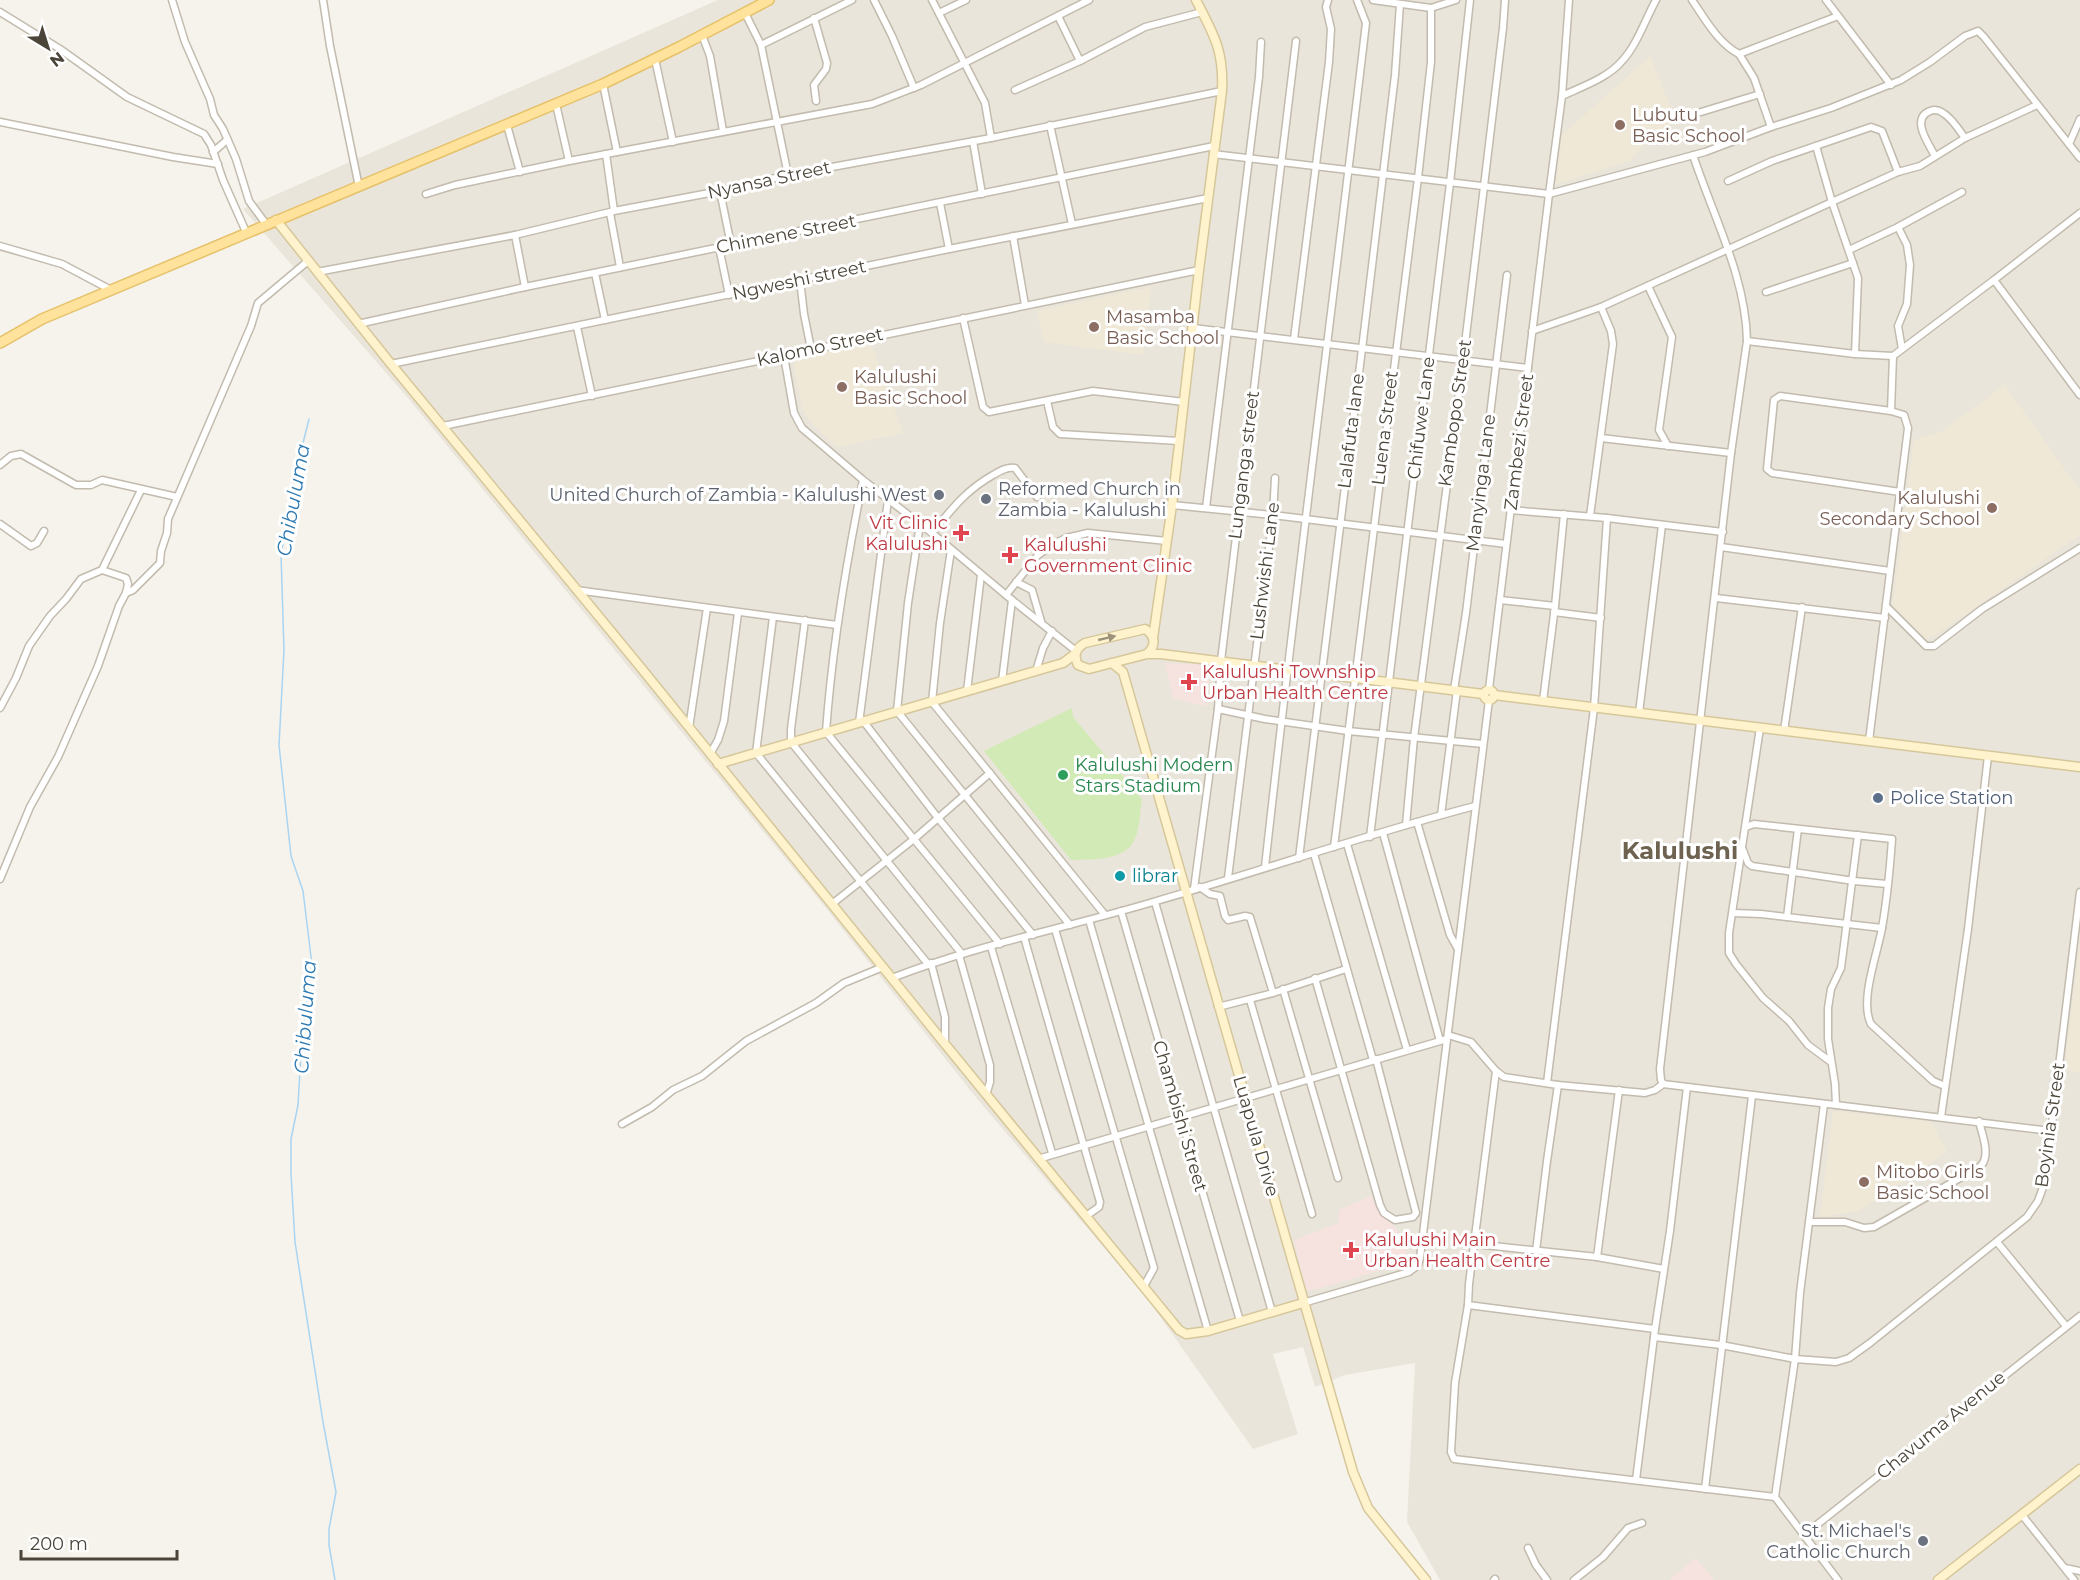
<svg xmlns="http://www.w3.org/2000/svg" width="2080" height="1580" viewBox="0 0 2080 1580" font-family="Montserrat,sans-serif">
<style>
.residential{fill:#eae5da}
.education{fill:#efe8d6}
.medical{fill:#f6e3e0}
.green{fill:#d2eab5}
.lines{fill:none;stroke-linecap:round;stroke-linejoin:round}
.stream{stroke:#a9d4f2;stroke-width:1.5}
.street-casing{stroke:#c2bbae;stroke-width:9}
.secondary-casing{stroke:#d6c79b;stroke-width:11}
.primary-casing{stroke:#e6c16a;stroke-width:12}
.street{stroke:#fff;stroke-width:6}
.secondary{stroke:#fff3cd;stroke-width:8}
.primary{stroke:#ffe39c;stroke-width:9}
.oneway{fill:#9c937c}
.education-dot{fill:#8d6e63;stroke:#fff;stroke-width:2}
.worship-dot{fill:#6b7280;stroke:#fff;stroke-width:2}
.health-dot{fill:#e0444e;stroke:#fff;stroke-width:2}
.leisure-dot{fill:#2e9e5b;stroke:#fff;stroke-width:2}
.service-dot{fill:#5c6f8a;stroke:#fff;stroke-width:2}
.culture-dot{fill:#0f9aa8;stroke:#fff;stroke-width:2}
.labels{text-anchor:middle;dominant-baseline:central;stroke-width:6;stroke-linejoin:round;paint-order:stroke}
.education-label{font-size:18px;fill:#785e54;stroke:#fff;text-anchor:start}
.street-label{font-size:18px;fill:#4b4439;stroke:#fff}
.worship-label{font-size:18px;fill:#5b616d;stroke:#fff;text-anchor:end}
.health-label{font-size:18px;fill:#be3a42;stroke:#fff;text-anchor:start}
.leisure-label{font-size:18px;fill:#27864d;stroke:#fff;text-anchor:start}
.service-label{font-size:18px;fill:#4e5e75;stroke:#fff;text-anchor:start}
.culture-label{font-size:18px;fill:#0d838f;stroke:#fff;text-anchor:start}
.water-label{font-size:20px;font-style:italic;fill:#2e7ab2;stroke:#fff}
.district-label{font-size:24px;font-weight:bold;fill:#6e6250;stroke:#fff}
</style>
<rect width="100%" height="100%" fill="#f6f3ec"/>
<path class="residential" d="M718,0H2080V1580H1440L1407,1522L1415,1363L1345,1375L1315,1387L1303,1347L1273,1354L1298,1434L1253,1449L1147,1298L978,1100L821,902L408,398L243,209Z"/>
<g class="education">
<path d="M1650,56L1676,120L1657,131L1630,161L1556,184L1562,135Z"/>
<path d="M1151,287L1143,355L1044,342L1037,311Z"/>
<path d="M871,343L903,433L837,447L810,422L802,408L794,367L795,361L812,359V354Z"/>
<path d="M2005,385L2080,491V535L1934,636L1926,639L1892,611L1914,440L1941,432Z"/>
<path d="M2080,943V1072L2064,1070Z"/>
<path d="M1833,1111L1932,1122L1947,1152L1859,1211L1820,1217Z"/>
</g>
<g class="medical">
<path d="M1165,663L1211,665L1205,706L1173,698Z"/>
<path d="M1372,1196L1377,1209L1397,1230L1410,1261L1318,1289L1306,1290L1294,1240L1339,1223V1210Z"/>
<path d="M1696,1558L1714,1580H1669Z"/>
</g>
<path class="green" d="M1072,708L1073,717L1142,799C1140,810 1140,822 1137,833C1130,862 1094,859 1071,860L984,751Z"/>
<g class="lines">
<path class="stream" d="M309,419L297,467L281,554L284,650L279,745L291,856L303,891L312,965L302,1035L298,1105L291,1139V1174L295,1242L323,1422L336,1492L329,1529V1545L335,1580"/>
<g class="street-casing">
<g id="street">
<path d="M172,0L185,42L210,99L214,115L223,129L236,159L249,201L266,224"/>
<path d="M323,0L330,46L359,187"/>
<path d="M874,0L892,36L914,88"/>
<path d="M932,0L985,103L991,138"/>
<path d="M1373,0L1431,8L1456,0"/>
<path d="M1569,0L1562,96L1549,194L1705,152L1771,127L1831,108L1901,80L1930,62L1965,36L1978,31L1984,37L2080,158"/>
<path d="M1692,0C1705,19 1718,43 1739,54L1838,16"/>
<path d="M1826,0L1891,85"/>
<path d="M0,12L60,49L127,97L204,134L211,145L223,180L246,232"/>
<path d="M745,13L761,45L852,0"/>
<path d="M939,13L966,0"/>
<path d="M1058,16L1080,61"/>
<path d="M814,18L827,63L826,69L814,85L816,101"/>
<path d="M702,35L710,56L723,131"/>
<path d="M761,45L788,175"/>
<path d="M1739,54L1754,78L1771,127"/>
<path d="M655,59L673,142"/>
<path d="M603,84L617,152"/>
<path d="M1015,90L1080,61L1145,27L1202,12"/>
<path d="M1562,96C1581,87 1608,78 1622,61C1637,45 1645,20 1656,0"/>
<path d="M556,104L569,161"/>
<path d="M1701,112L1760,94"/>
<path d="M0,122L173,157L218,164"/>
<path d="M507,125L520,172"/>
<path d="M1050,125L1072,224"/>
<path d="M973,141L982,194"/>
<path d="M2069,144L2080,119"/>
<path d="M1816,146L1832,202L1858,278L1855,354"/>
<path d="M213,152L227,140"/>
<path d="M606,154L614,211"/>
<path d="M1213,154L1549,194L1489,689"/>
<path d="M1935,156C1929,144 1910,119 1930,111C1935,109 1939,110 1943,113C1952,118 1959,130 1965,138"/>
<path d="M1728,181L1772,161L1871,127L1882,131L1898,172"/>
<path d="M720,191L731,245"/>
<path d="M426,194L455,185L569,161L872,104L921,85L1089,0"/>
<path d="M940,203L949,249"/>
<path d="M610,213L620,267"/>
<path d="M2080,213L1994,280L2080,395"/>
<path d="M1898,227L1907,245L1910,265L1907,304L1898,326L1902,349"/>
<path d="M515,235L525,287"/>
<path d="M1013,236L1025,305"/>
<path d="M0,246L62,264L111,290"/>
<path d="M719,247L729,295"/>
<path d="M1849,250L1898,227L1962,192"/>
<path d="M317,272L515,235L614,211L720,191L788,175L991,138L1222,91"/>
<path d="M595,273L605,320"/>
<path d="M800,280L804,314L811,349"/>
<path d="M1648,286L1672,337L1659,430L1668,446"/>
<path d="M1766,292L1853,263"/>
<path d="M963,318L983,407L989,412L1093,391L1184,402"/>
<path d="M358,324L525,287L1214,146"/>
<path d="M577,327L592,396"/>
<path d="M1193,328L1528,368"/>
<path d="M1532,331L1601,307L1898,172L1920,166L1965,138L2037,105"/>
<path d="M1294,339L1329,62L1331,29L1326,7L1328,0"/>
<path d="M1747,341L1855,354L1893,356L1994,280"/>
<path d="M784,356L794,413L802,428L863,480L932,533L1012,600L1076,651"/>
<path d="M391,364L949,249L1208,198"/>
<path d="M1047,401L1053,427L1060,434L1179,441"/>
<path d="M1891,411L1893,356"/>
<path d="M443,426L1199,270"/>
<path d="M1601,438L1731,453"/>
<path d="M0,465L11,456L21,454L76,485H91L102,480L177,497"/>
<path d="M863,480C846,564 832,647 826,732L1000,944"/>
<path d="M1172,505L1273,515L1506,544"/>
<path d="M1206,508L1259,77L1261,42"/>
<path d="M1510,510L1607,518L1723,532"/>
<path d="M1590,516L1613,344L1611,331L1601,307"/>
<path d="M0,524L31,546L37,543L44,531"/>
<path d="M920,524L908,603L897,711L1070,925"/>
<path d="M932,533C952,509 965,491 993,475C1000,471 1006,467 1015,468L1037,497"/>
<path d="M1721,547L1890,571"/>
<path d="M951,550L940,623L932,702L1105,915"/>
<path d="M1016,582L1032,590L1041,621"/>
<path d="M576,590L837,625"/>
<path d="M126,593L133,590L160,563L161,551L167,533L168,519L251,326L258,303L308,261"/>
<path d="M1006,595L1038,555L1052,545L1066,538L1088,533L1167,541"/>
<path d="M1716,598L1885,618"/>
<path d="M1500,600L1555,606L1543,701"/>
<path d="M1555,606L1564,514"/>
<path d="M1886,606L1926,646H1934L1982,609L2080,548"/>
<path d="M1554,612L1601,618"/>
<path d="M773,617L756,753L928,964"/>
<path d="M805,620L791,729V742L962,954"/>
<path d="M1036,671L1043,648L1052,631"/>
<path d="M1002,681L1012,600"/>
<path d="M1454,690L1466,613L1507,275"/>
<path d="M967,691L981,575"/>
<path d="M0,708L16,678L29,646L50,616L66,599L81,579L102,570L141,490"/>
<path d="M1218,709L1265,719L1348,731L1483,744"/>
<path d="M1639,713L1662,525"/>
<path d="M864,722L938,818L1033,935"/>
<path d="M859,723L888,500"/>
<path d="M689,728L707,608"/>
<path d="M1760,728L1729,933V953L1736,964L1763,998L1789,1021L1808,1045L1831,1062"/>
<path d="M1784,731L1802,607"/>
<path d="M1869,741L1908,428L1904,415L1891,411L1780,396L1774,400L1767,469L1772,473L1900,492"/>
<path d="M710,754L718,740L724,721L738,613"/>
<path d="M1441,815L1457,690"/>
<path d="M1417,822L1450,935L1458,949"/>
<path d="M1406,825L1414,738L1463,361L1503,28L1505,0"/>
<path d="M1746,827L1754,824L1892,839C1890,868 1887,899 1882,928C1878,952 1859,1001 1871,1024L1933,1081L1945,1086"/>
<path d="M1383,833L1440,1041"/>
<path d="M1370,837L1450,183L1470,0"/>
<path d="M1347,844L1407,1050"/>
<path d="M1334,847L1418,178L1431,62V8"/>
<path d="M1743,850L1748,863L1752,866L1854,881L1887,884"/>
<path d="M1314,854L1373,1060"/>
<path d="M1299,858L1362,349L1395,75L1400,4"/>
<path d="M1265,867C1296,585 1333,304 1366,23L1357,0"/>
<path d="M1228,878L1273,515L1275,478"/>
<path d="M0,879L30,807L58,757L98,666L119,606L126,593L128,584L126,578L102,570"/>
<path d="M1200,887L1210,894L1220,896L1225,916L1228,920L1245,916L1250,917L1273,993"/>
<path d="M1194,889L1218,709L1221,661L1296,41"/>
<path d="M1155,902L1272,1312"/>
<path d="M832,904L914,839L990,773"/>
<path d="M1121,911L1240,1321"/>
<path d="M1733,913L1761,914L1882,928"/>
<path d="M1787,917L1798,829"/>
<path d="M1089,920L1208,1331"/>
<path d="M1055,929L1154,1268L1144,1286"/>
<path d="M1024,937L1100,1202L1099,1207L1086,1216"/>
<path d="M991,947L1052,1153"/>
<path d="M959,955L990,1065V1082L986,1095"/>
<path d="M931,963L945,1017V1044"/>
<path d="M892,978C976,945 1066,928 1153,902C1261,871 1367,834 1475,806"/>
<path d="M1315,978L1380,1205L1384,1213L1395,1220L1413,1217L1416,1213L1376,1059"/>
<path d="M1283,989L1338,1178"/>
<path d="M1250,1000L1312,1214"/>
<path d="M1218,1007L1273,993L1346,969"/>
<path d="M1448,1035L1471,1042L1496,1071L1504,1077L1558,1085L1645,1093L1655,1090L1663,1084L2051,1131"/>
<path d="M1496,1071L1469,1284L1468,1305L1655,1329"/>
<path d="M1547,1083L1594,708L1607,518"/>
<path d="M1663,1084L1661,1080L1660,1069L1731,453L1747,341C1746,277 1713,216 1693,155"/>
<path d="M1824,1104L1800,1293L1795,1359L1775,1497L1838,1580"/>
<path d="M1836,1105L1835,1084L1828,1039V1008L1831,989L1841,968L1858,835"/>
<path d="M1941,1117L1968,929L1988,756"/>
<path d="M622,1124L652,1107L673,1090L702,1076L746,1041L816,1003L844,983L883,967"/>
<path d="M1038,1159L1447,1039"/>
<path d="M1809,1222H1845L1864,1228L1874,1227L1981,1166C1991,1154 1982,1135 1979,1121"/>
<path d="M1997,1242L2066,1326"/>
<path d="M1475,1244L1597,1257L1664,1269"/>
<path d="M1536,1251L1547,1161L1558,1085"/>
<path d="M1597,1257L1619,1090"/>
<path d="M1303,1303L1409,1272L1418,1265L1420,1258L1489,700"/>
<path d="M1468,1305L1455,1383L1451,1452L1454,1459L1775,1497"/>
<path d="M1654,1337L1721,1345L1795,1359L1836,1362L1849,1358L1870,1343L2027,1217L2038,1201L2045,1182L2080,892"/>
<path d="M1636,1480L1655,1329L1670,1231L1687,1087"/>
<path d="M1705,1489L1752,1096"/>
<path d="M2022,1515L2074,1580"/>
<path d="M1804,1535L2080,1316"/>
<path d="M1528,1548L1536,1565L1547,1580"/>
<path d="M2065,1568L2080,1571"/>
<path d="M1494,1580L1495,1579"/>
<path d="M1574,1580L1603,1557L1628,1528L1642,1523"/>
</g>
</g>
<g class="secondary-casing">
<g id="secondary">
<path d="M276,220L391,364L642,669L945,1044L1179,1330L1186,1334L1208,1331L1303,1303"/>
<path d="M1153,638L1172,505L1199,270L1222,91C1224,51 1214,35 1196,0"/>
<path d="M1147,654C1156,646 1156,636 1145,629L1085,643C1076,648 1073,655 1078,665L1089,669L1147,654H1161L1483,694"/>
<path d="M1112,663L1123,672L1353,1472L1368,1508L1426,1580"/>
<circle cx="1489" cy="695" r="5"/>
<path d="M1494,695L2080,767"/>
<path d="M718,764L1063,663L1075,654"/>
<path d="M1938,1580L2080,1469"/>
</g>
</g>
<g class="primary-casing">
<path id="primary" d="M0,343L42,319L603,84L679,47L769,0"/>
</g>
<use href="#street" class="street"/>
<use href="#secondary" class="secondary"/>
<use href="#primary" class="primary"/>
</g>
<defs><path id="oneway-solid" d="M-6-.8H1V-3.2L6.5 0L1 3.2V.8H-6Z" transform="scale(1.5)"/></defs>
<use class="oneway" href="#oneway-solid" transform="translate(1107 638) rotate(-13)"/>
<g class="education-dot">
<circle cx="1620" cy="125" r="6"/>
<circle cx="1094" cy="327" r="6"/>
<circle cx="842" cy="387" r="6"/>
<circle cx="1992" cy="508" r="6"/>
<circle cx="1864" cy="1182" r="6"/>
</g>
<g class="worship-dot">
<circle cx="939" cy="495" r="6"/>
<circle cx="986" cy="499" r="6"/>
<circle cx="1923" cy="1541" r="6"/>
</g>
<g class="health-dot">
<path d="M958 524h6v6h6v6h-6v6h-6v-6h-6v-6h6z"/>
<path d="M1007 546h6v6h6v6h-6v6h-6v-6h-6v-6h6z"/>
<path d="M1186 673h6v6h6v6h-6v6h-6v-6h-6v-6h6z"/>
<path d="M1348 1241h6v6h6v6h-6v6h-6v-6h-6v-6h6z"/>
</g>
<circle class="leisure-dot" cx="1063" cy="775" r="6"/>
<circle class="service-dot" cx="1878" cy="798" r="6"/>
<circle class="culture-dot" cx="1120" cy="876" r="6"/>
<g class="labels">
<g class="education-label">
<text x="1632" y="115">Lubutu<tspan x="1632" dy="21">Basic School</tspan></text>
<text x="1106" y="317">Masamba<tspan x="1106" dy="21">Basic School</tspan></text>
<text x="854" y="377">Kalulushi<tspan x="854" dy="21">Basic School</tspan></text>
<text x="1980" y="498" text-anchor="end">Kalulushi<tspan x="1980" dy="21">Secondary School</tspan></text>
<text x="1876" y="1172">Mitobo Girls<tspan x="1876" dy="21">Basic School</tspan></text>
</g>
<g class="street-label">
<text transform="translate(769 180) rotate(-12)">Nyansa Street</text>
<text transform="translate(786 234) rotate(-11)">Chimene Street</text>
<text transform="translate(799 280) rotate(-12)">Ngweshi street</text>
<text transform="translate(820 347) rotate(-12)">Kalomo Street</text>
<text transform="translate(1455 413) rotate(-82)">Kambopo Street</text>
<text transform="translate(1421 418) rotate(-83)">Chifuwe Lane</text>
<text transform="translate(1385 428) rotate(-83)">Luena Street</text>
<text transform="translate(1351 431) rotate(-83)">Lalafuta lane</text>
<text transform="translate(1519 442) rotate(-83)">Zambezi Street</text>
<text transform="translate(1244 465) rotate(-83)">Lunganga street</text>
<text transform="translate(1481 483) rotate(-83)">Manyinga Lane</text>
<text transform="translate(1265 571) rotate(-83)">Lushwishi Lane</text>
<text transform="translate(1180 1116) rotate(74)">Chambishi Street</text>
<text transform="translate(2050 1125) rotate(-82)">Boyinia Street</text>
<text transform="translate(1256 1136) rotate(74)">Luapula Drive</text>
<text transform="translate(1941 1425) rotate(-39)">Chavuma Avenue</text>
</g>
<g class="worship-label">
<text x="998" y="489" text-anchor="start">Reformed Church in<tspan x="998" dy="21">Zambia - Kalulushi</tspan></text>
<text x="927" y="495">United Church of Zambia - Kalulushi West</text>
<text x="1911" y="1531">St. Michael's<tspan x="1911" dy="21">Catholic Church</tspan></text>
</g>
<g class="health-label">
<text x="948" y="523" text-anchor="end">Vit Clinic<tspan x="948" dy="21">Kalulushi</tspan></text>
<text x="1024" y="545">Kalulushi<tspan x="1024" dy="21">Government Clinic</tspan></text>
<text x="1202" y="672">Kalulushi Township<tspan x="1202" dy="21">Urban Health Centre</tspan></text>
<text x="1364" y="1240">Kalulushi Main<tspan x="1364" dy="21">Urban Health Centre</tspan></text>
</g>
<g class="leisure-label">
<text x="1075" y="765">Kalulushi Modern<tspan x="1075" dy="21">Stars Stadium</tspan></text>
</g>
<g class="service-label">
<text x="1890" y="798">Police Station</text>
</g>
<g class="culture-label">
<text x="1132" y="876">librar</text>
</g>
<g class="water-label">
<text transform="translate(293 500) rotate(-80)">Chibuluma</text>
<text transform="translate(305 1017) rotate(-86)">Chibuluma</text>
</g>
<g class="district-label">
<text x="1680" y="850">Kalulushi</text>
</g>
</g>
<g transform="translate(48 48) rotate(142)" stroke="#ffffff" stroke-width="4.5" paint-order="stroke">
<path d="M0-4.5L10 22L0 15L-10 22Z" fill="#4b4439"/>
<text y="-9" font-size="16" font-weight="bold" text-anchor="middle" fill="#4b4439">N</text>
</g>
<path d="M21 1550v9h156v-9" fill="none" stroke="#4b4439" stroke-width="3"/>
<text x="30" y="1550" font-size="18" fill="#4b4439" stroke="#ffffff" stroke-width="4.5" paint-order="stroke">200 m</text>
</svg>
